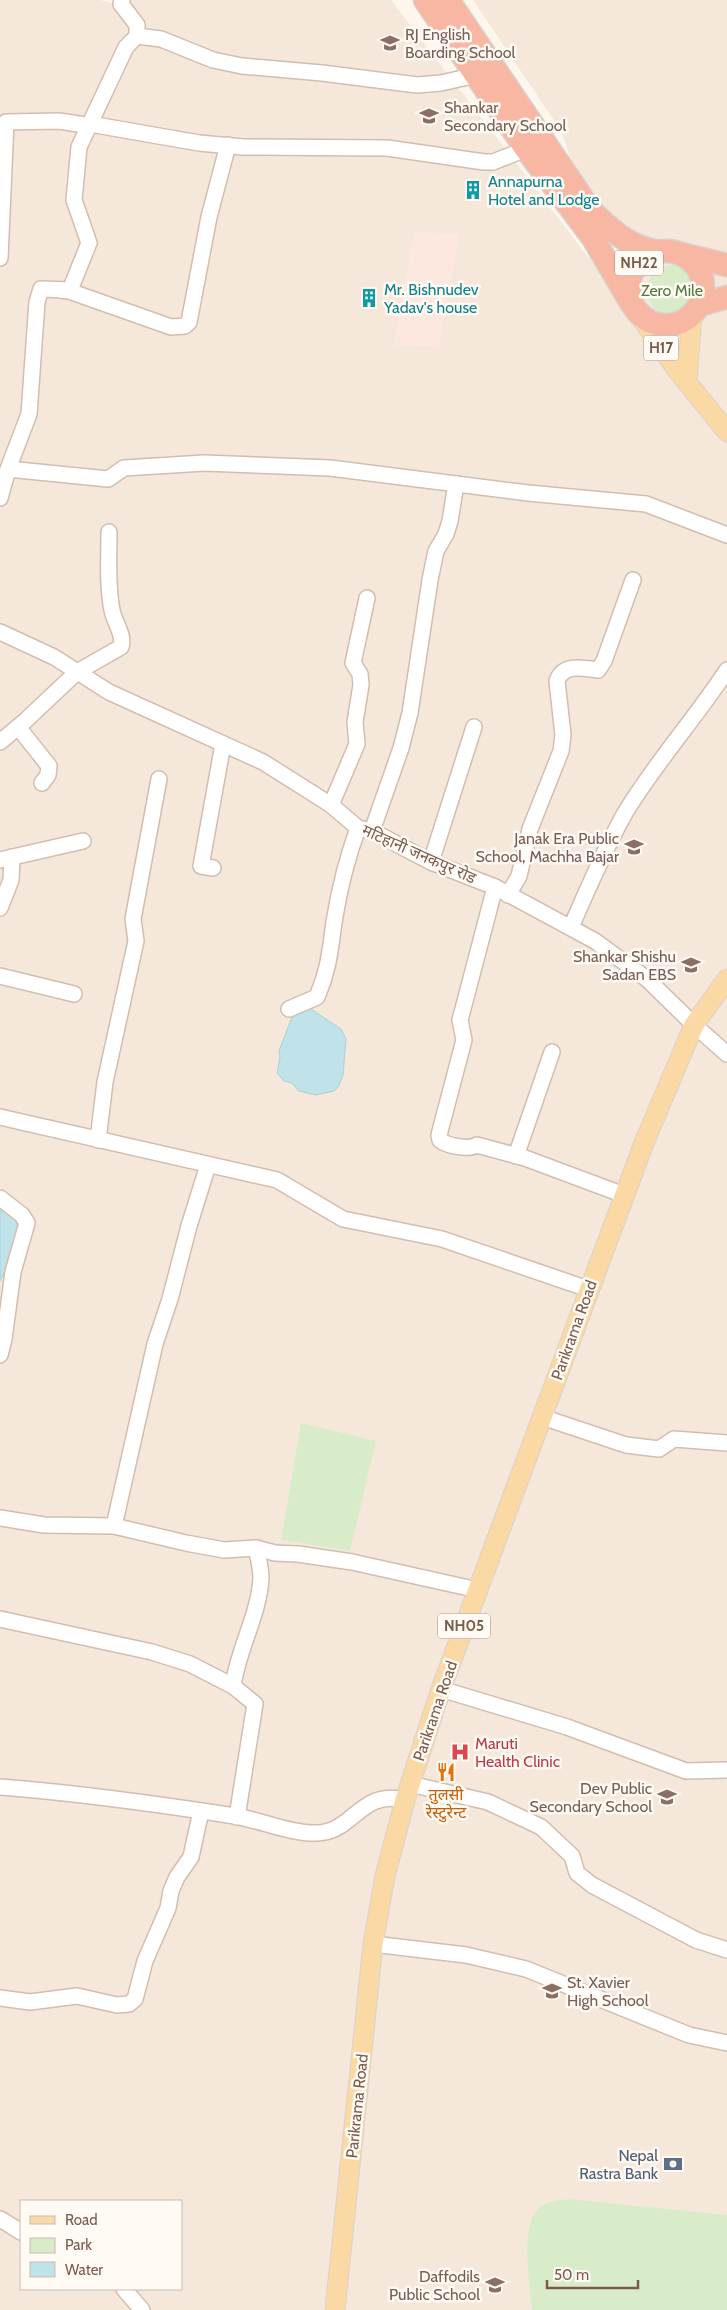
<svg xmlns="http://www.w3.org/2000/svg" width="727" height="2310" viewBox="0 0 727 2310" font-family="Cabin,'Noto Sans Devanagari',sans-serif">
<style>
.residential{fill:#f5e8da;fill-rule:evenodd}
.commercial{fill:#fde8e0}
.green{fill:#d8ecc9}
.water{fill:#bfe3e8;stroke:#a5d3da}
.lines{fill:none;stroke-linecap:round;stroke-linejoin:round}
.minor-casing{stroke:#d1beb0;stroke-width:18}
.major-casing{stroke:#dad1cd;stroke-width:21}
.highway-casing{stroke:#dad1cd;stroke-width:25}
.minor{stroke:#fff;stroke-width:15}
.major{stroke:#fbd9a5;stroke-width:19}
.highway{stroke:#f7b7a3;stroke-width:22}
.labels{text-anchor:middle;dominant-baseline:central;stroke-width:5;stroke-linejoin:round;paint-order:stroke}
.shield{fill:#fffaf3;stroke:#a28b7f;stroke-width:1}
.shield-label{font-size:15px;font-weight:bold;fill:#7a5c4d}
.education-label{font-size:16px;fill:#785e54;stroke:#fffaf3;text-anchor:end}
.culture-label{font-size:16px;fill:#0d838f;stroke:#fffaf3;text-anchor:start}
.park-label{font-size:16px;fill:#537a41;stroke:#fffaf3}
.street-label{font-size:16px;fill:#7a5c4d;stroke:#fffaf3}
.health-label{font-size:16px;fill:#be3a42;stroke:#fffaf3;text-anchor:start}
.food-label{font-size:16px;fill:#c56008;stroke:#fffaf3}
.service-label{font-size:16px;fill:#4e5e75;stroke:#fffaf3;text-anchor:end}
</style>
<rect width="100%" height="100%" fill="#fdf6ec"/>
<g class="residential">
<path d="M0,0H100L112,3L114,0H391L588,257L641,244L727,256V2310H0ZM21,2201H181V2289H21Z"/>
<path d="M473,0H727V253L618,234L587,207L561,131Z"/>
</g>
<path class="commercial" d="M414,231L459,235L439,347L394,345Z"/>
<g class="green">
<circle cx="672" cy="290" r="25"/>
<path d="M301,1423L376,1441L350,1551L281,1540Z"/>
<path d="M569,2199L727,2215V2310H532C530,2287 518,2218 543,2205C550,2201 561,2200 569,2199Z"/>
</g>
<g class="water">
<path d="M308,1007L341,1029L346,1039L343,1075L339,1086L334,1091L316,1095L299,1091L292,1083L284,1081L277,1073L280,1057L279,1051L294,1012Z"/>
<path d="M0,1202C33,1231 15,1247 0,1281Z"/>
</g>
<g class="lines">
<g class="minor-casing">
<g id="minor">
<path d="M137,36L161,39L213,60L242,66L322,73L417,85L441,83L476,75"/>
<path d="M0,258L6,122L59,121L85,125L90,124L199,143L243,147L387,148L484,162H493L526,149"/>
<path d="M60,290L69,291L171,327L185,326L189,322L209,217L228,145"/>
<path d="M8,469L108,479L124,468L204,463L330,468L528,493L646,504L727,535"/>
<path d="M0,498L8,469L29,414L37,302L41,289L70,290L89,243L74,200L79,147L126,47L137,36V25L121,4L122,0"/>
<path d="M0,632L54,657L109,692L263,762L331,805L358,828L372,831L431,862L495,887L595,941L647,979L694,1025L727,1054"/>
<path d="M18,727L49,766L48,775L42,783"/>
<path d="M0,742L25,721L77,672L121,647C125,635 114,622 112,610C107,585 109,558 109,532"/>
<path d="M331,805L357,744L355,722L361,685L360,674L353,663L367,598"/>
<path d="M372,831L401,748L410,713L430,580L436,551L446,534L450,521L456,484"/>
<path d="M0,860L83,841"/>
<path d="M431,862L474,727"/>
<path d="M213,868L201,866L223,744"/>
<path d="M495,887L464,1005L460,1020L464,1040L439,1135L440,1140C447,1146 469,1150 477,1145L525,1158L624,1195"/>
<path d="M508,895L519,876L530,829L561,751L563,735L557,681C563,663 583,668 598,670L604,661L633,580"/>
<path d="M0,908L11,880L12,857"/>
<path d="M571,927C588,889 604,850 625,813C655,763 695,719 727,670"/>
<path d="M0,976L74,994"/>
<path d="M289,1009L317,997C329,969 330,951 334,922C339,891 347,858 358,828"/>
<path d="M0,1117L277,1180L343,1219L442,1239L588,1289"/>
<path d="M98,1140L105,1082L136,941L133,919L159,779"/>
<path d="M516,1156L552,1052"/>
<path d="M0,1198L22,1215L27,1223L13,1272L4,1339L0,1355"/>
<path d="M542,1417L626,1445L659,1449L674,1439L727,1443"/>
<path d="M0,1518L44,1525L114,1526L186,1543L224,1550L256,1548L275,1553L298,1554L352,1562L478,1590"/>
<path d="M114,1526L155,1344L170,1299L189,1226L208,1165"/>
<path d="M0,1619L152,1652L190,1664L233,1686"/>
<path d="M441,1689L567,1727L686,1771L727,1770"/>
<path d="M410,1784L488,1802L541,1827L572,1856L577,1873L592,1885L696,1940L727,1950"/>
<path d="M0,1787C79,1793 157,1804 235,1816C260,1820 291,1834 317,1833C354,1832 360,1789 405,1800"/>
<path d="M237,1817L255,1704L233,1686C238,1649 259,1615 261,1578C261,1568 258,1557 256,1548"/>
<path d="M373,1944L466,1955L526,1969L689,2035L727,2043"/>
<path d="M0,1998L30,2002L77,1996L117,2005L129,2004L135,1999L145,1961L168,1908L171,1891L177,1877L191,1857L201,1811"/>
<path d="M0,2219L21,2232"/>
<path d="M124,2289L142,2310"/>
</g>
</g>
<g class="major-casing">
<g id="major">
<path d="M638,313L677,370L727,432"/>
<path d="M687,381L692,314"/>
<path d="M335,2310L373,1944L385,1876L405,1800L441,1689L644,1143L694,1025L727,979"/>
</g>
</g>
<g class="highway-casing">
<g id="highway">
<path d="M425,0L526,149L593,238L631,303"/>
<path d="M448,0L591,211C614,232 628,247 660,252"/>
<circle cx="666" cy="288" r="37"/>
<path d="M681,254L727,265"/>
<path d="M699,305L727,297"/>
</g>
</g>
<use href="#minor" class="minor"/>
<use href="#major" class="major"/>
<use href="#highway" class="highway"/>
</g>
<defs>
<g id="school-bare" transform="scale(1.5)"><path d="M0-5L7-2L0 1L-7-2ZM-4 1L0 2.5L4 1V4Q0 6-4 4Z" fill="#8d6e63" stroke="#fffaf3" stroke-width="2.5" paint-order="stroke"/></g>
<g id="building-bare" transform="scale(1.5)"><path d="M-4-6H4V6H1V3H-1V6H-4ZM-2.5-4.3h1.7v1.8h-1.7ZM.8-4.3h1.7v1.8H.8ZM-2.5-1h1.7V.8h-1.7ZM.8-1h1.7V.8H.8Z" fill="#0f9aa8" stroke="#fffaf3" stroke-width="2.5" paint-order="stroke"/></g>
<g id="hospital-bare" transform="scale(1.5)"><path d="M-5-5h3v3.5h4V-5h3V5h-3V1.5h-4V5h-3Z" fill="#e0444e" stroke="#fffaf3" stroke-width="2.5" paint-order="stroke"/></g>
<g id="restaurant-bare" transform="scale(1.5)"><path d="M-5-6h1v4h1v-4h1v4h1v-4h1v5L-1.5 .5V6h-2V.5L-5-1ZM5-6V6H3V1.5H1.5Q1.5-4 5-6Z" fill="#e8710a" stroke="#fffaf3" stroke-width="2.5" paint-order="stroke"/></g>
<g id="bank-bare" transform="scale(1.5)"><path d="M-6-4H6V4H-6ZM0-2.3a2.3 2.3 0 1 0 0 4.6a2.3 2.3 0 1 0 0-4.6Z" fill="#5c6f8a" stroke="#fffaf3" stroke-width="2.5" paint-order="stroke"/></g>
</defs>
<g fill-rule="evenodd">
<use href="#school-bare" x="390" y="43"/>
<use href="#school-bare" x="429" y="116"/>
<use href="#building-bare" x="473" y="190"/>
<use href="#building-bare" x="369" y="298"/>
<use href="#school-bare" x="634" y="847"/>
<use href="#school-bare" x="691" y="965"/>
<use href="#hospital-bare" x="460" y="1752"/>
<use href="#restaurant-bare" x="446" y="1772"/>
<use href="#school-bare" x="667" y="1797"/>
<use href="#school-bare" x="552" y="1991"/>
<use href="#bank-bare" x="673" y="2164"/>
<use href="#school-bare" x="495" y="2285"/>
</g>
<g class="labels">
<g class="shield">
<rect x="615" y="250.5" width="48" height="25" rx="4"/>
<rect x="643.5" y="335.5" width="35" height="25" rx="4"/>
<rect x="438" y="1613.5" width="52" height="25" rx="4"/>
</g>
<g class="shield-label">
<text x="639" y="263">NH22</text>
<text x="661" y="348">H17</text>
<text x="464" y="1626">NH05</text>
</g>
<g class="education-label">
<text x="405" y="34" text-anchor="start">RJ English<tspan x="405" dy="18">Boarding School</tspan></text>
<text x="444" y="107" text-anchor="start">Shankar<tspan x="444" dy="18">Secondary School</tspan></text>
<text x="619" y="838">Janak Era Public<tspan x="619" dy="18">School, Machha Bajar</tspan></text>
<text x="676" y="956">Shankar Shishu<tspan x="676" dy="18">Sadan EBS</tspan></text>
<text x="652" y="1788">Dev Public<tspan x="652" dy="18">Secondary School</tspan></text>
<text x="567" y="1982" text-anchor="start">St. Xavier<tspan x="567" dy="18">High School</tspan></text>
<text x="480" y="2276">Daffodils<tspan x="480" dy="18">Public School</tspan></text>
</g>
<g class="culture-label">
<text x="488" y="181">Annapurna<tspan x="488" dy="18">Hotel and Lodge</tspan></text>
<text x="384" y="289">Mr. Bishnudev<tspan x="384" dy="18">Yadav's house</tspan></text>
</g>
<g class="park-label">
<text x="672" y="290">Zero Mile</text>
</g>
<g class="street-label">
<text transform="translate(419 854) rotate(24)">मटिहानी जनकपुर रोड</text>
<text transform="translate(574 1330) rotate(-70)">Parikrama Road</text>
<text transform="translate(435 1711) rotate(-71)">Parikrama Road</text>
<text transform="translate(357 2106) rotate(-84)">Parikrama Road</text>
</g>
<g class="health-label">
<text x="475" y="1743">Maruti<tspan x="475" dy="18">Health Clinic</tspan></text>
</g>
<g class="food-label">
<text x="446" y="1794">तुलसी<tspan x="446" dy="18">रेस्टुरेन्ट</tspan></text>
</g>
<g class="service-label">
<text x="658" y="2155">Nepal<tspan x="658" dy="18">Rastra Bank</tspan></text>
</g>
</g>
<rect x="20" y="2200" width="162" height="90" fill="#fffaf3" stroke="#cabbb1"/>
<rect x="30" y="2216" width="25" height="8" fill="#fbd9a5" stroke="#cabbb1"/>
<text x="65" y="2225" font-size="15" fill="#7a5c4d">Road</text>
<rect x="30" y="2238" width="25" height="15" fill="#d8ecc9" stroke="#cabbb1"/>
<text x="65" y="2250" font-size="15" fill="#7a5c4d">Park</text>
<rect x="30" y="2262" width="25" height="15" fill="#bfe3e8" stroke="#cabbb1"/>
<text x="65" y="2275" font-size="15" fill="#7a5c4d">Water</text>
<path d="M547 2280v8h91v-8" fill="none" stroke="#7a5c4d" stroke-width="2.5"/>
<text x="554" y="2280" font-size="15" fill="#7a5c4d" stroke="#fffaf3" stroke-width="4" paint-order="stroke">50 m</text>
</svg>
